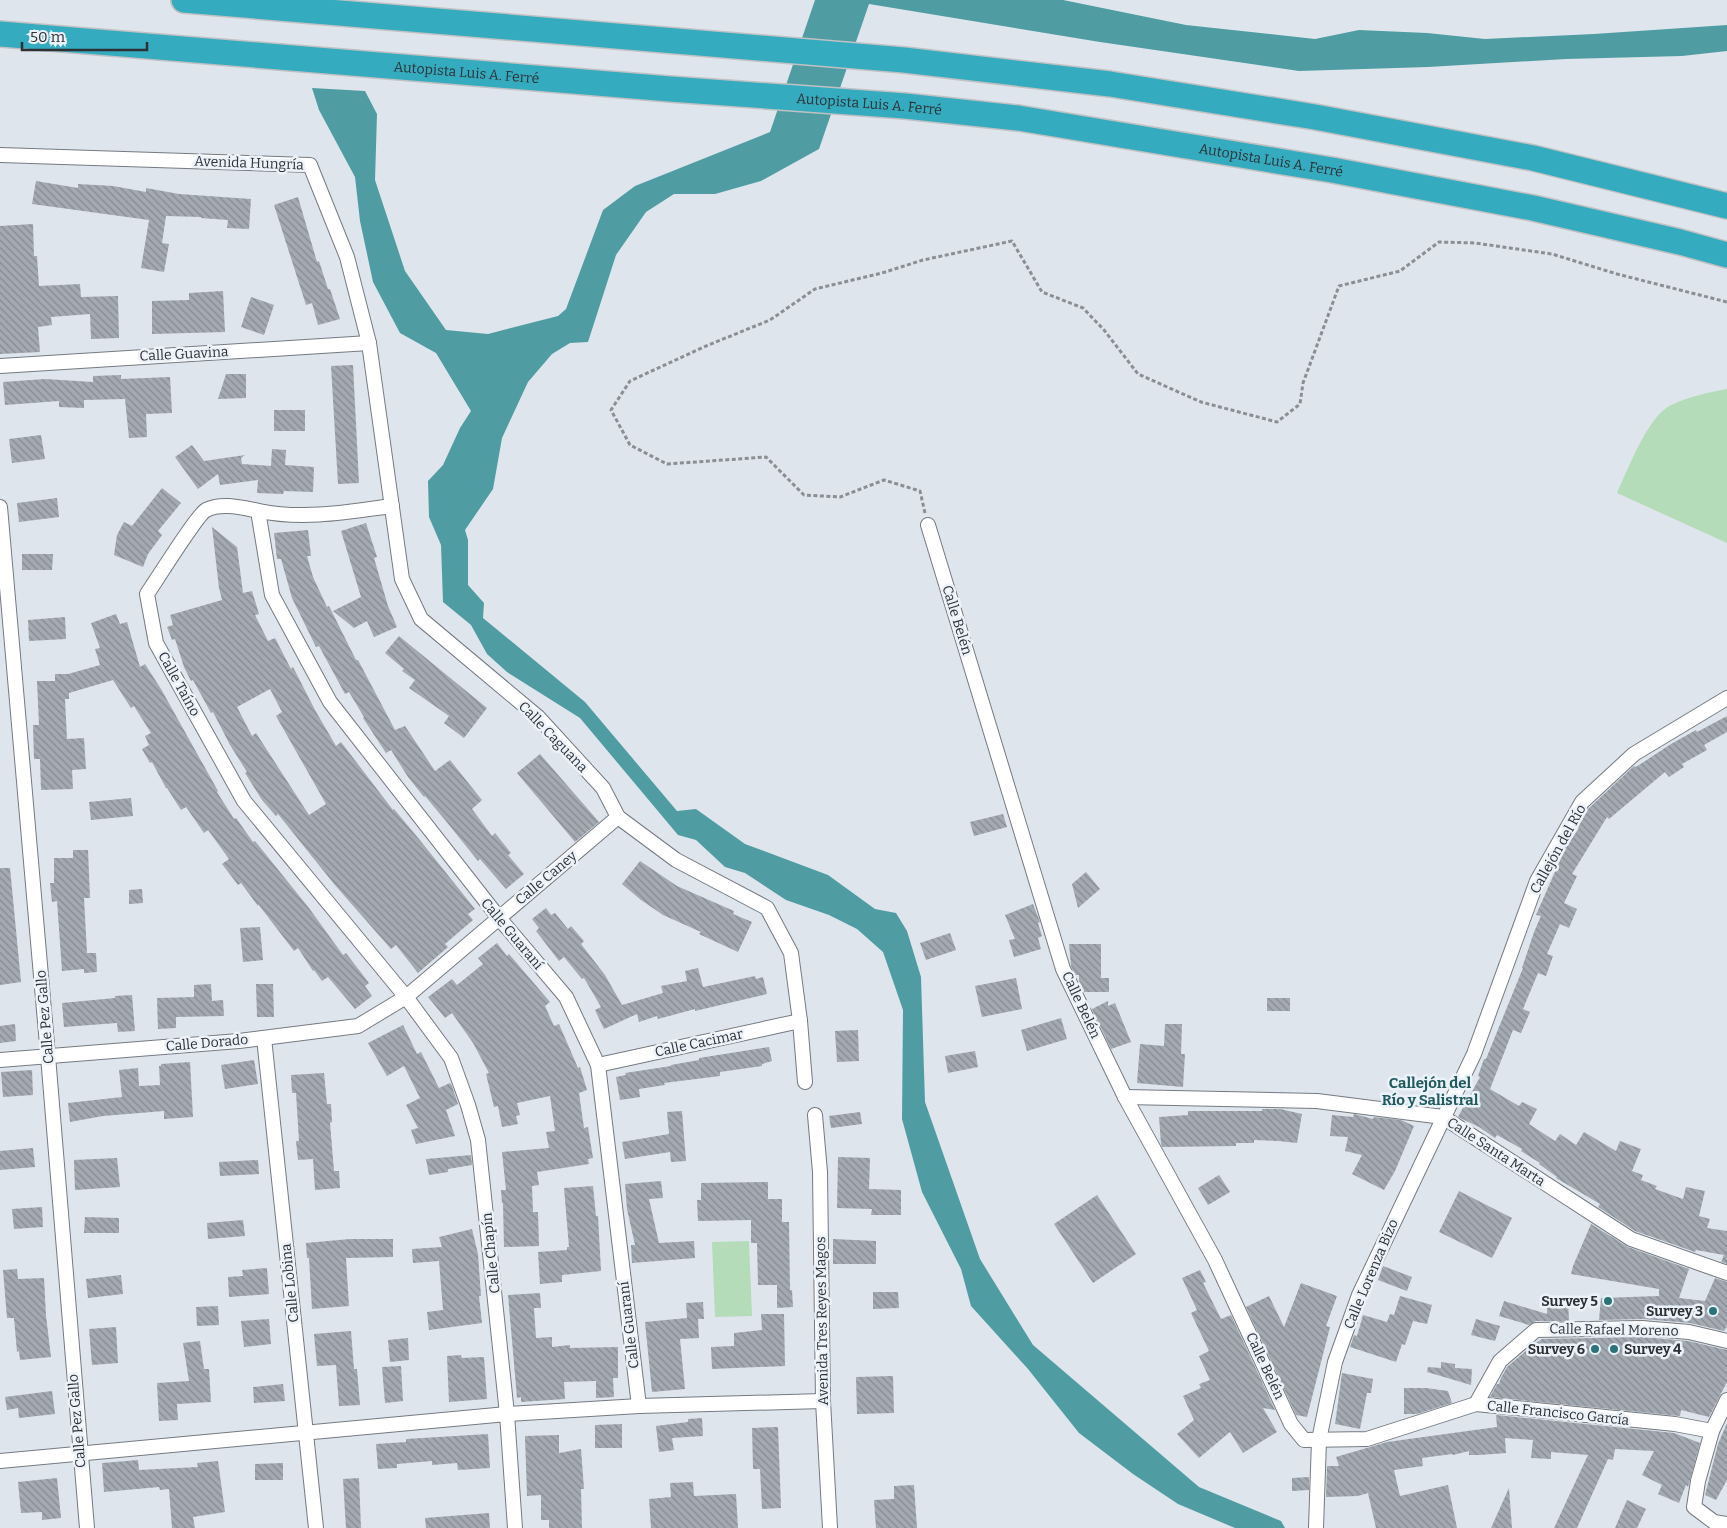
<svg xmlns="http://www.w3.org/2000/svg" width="1727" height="1528" viewBox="0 0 1727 1528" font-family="Bitter,serif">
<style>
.grass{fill:#b5dcb8}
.water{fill:#4f9da3}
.building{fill:url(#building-back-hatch);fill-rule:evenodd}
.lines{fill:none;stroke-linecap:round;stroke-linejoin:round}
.street-casing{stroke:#747a80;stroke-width:16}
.highway-casing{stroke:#c0c1c2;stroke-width:28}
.path{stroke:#8a8f94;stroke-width:3;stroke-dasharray:4 2.5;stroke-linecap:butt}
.street{stroke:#fff;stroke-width:14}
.highway{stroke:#35abc0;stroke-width:25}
.poi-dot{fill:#297379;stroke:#ecf2fa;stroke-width:2}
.labels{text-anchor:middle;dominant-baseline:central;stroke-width:5;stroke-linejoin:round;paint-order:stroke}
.street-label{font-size:14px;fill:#2e3134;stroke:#ecf2fa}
.poi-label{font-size:14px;font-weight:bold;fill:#2e3134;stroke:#ecf2fa;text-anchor:end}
.neighbourhood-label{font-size:15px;font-weight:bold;fill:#205a5f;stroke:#ecf2fa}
</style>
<defs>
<pattern id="building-back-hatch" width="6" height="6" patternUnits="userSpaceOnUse" patternTransform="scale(1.25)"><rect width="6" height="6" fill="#a4aab2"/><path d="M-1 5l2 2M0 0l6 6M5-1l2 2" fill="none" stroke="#868b92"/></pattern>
</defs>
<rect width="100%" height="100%" fill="#dfe5ed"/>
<g class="grass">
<path d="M1727,389V543L1617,493C1628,470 1647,417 1671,405C1688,397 1709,392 1727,389Z"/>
<path d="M749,1241L752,1316L715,1317L712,1242Z"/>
</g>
<path class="water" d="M815,0H1063L1186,25L1315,39L1359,30L1427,33L1485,39L1594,34L1727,25V51L1682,56L1566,59L1428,67L1299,71L1100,42L869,4L819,149L761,181L715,194H674L646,212L616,255L588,342L570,343L552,354L528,382L502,438L493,489L465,530L468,540V585L484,603L483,618L585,702L677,811L696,809L745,844L828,875L875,909L896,913L907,931L921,977L925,1102L980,1259L1033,1345L1199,1487L1281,1521L1285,1528H1235L1178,1504L1133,1474L1079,1433L1028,1369L971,1306L961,1269L922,1192L902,1119L903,1010L883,952L857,929L829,915L786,900L745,873L725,867L696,840L678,835L580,718L507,672L487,654L471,625L443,602L441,545L429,517L428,481L443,465L460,428L471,411L436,353L400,333L373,282L360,221L355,177L319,110L312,88L365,91L377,114L375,180L405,271L446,330L488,334L558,316L566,309L603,210L635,186L770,132Z"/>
<g class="building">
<path d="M36,181L78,188V184L113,186L146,192V188L179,194L251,199L249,229L227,228L228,220L201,218V217L166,216L162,243L169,244L164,272L141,268L149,220L32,204Z"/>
<path d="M298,197L317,262L319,261L328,289H330L340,319L318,325L312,303L306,305L274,205Z"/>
<path d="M33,224L34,256H37L39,286L80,284L81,297L118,296L119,338L91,339L90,314L51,317L52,325L38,327L40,352L0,354V226Z"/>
<path d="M223,291L225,332L152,334V301L189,300V293Z"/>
<path d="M251,297L274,305L264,335L241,327Z"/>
<path d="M353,365L359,483L338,484L331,366Z"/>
<path d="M226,374H246V398L218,399Z"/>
<path d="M121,375V379L170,377L172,413L146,414L147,437L129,438L125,399L84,400V408L59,407V401L5,405L3,382L45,379L93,382V376Z"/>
<rect x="274" y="410" width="31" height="21"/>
<path d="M41,435L45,459L12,463L9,439Z"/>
<path d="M192,445L204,461L245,455L241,458L242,464L271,466L272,449L286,450L285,465L314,467L313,492L284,491L283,494L257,493L258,480L220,485L218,474L198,489L175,457Z"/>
<path d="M162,488L181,503L158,531L162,535L148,554L143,567L114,555L117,535L124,522L132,526Z"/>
<path d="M57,498L59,517L19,522L17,503Z"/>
<path d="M366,523L377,557L374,558L388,606L397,627L374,637L367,621L354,628L333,611L361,597L341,531Z"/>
<path d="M212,527L237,547L243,593L252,591L259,614L255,615L268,641L275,638L291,669L293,667L315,710L336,746L341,742L393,810L394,809L419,839L475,909L468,914L473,920L445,944L448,947L418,973L396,945L391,949L334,884L278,814L276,816L262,800L245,773L247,772L230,745L213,712L211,713L193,680L191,681L184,667L175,639L172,640L167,627L173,625L170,615L222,600L219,588ZM270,689L282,712L276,716L326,804L309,815L256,733L252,736L237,707Z"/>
<path d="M308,530L311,556H307L313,577L327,607L329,606L356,660H358L395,730L405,726L435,771L450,760L482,800L472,809L492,836L495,833L511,853L508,855L524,874L506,889L480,859L478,861L445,820L425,796L424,797L408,777L391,750L386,753L363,718L364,717L349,692L345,694L319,646L316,647L292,598L281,559H277L274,533Z"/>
<path d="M22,554H53L52,570H22Z"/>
<path d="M116,614L120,624L127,622L140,667L145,664L161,689L218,791L217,792L234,819L236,818L253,842L255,841L309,908L343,955L346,953L369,983L365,986L372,996L355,1009L328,977L322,981L314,970L313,971L298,948L294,951L258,904V906L241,883L238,885L222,864L229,859L208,830L204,833L186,807L181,810L167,788H166L152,762L150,763L142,749L149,745L145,736L151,733L134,706L131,708L113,680L69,693V699H65L67,739L84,738L86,769L72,770L73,789L41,790L40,759H34L33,725H39L37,681H55V674H68L100,665L95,649L100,648L91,623Z"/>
<path d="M65,617L66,639L29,641L28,620Z"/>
<path d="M399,636L487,708L464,738L444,723L449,716L409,688L415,680L402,671L404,669L385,653Z"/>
<path d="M1727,716V732L1704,745L1707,750L1682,764L1684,767L1669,777L1665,772L1609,819L1607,817L1572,874L1577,876L1564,903L1577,909L1569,928L1560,924L1547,954L1553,956L1546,976L1538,973L1523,1009L1530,1012L1521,1033L1513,1030L1490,1089L1519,1106L1522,1102L1537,1109L1529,1124L1555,1141L1560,1134L1576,1145L1584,1132L1616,1151L1620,1141L1641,1149L1632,1171L1643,1175L1641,1180L1657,1186L1655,1189L1683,1199L1686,1187L1705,1191L1699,1216L1710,1219L1707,1228L1727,1231V1264L1721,1262L1724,1255L1696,1250L1695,1252L1635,1231L1598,1207L1600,1204L1595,1201L1556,1178L1557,1177L1539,1164L1540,1163L1521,1151L1522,1149L1497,1135L1495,1138L1479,1127L1458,1117L1480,1077L1478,1076L1484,1059H1486L1523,968H1522L1534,932L1541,916L1536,915L1565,849L1579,828L1578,827L1589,808L1634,766L1636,767L1671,744L1696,730L1697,732Z"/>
<path d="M540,754L599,822L575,842L517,773Z"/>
<path d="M131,798L133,816L91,820L89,802Z"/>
<path d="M1003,814L1007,827L974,836L970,822Z"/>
<path d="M73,850H88L90,898H84L87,953H96L97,972L84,973V969L62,971L57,901L52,902L50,883H54V858H73Z"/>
<path d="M640,861L677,886L734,911L733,914L752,922L738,952L699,934L701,932L663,915L641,900L622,884Z"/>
<path d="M0,868H10L21,982L0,985Z"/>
<path d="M1086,872L1100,889L1078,908L1072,884Z"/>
<path d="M142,889L143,903L129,904V890Z"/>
<path d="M1033,904L1040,922L1038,923L1042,936L1038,938L1041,949L1014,957L1009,940L1015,939L1005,915Z"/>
<path d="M546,908L551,915L555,913L568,929L571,926L584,941L581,944L605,975L622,1005L663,993L661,986L687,981L685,971L698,968L703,987L755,976L756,979L763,977L767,994L695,1011V1009L658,1019L657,1016L639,1022L637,1014L604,1029L595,1010L601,1007L584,978L582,979L564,957L559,961L536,931L539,928L532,919Z"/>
<path d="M260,927L263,960L243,962L240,928Z"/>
<path d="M950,933L956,950L926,960L920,943Z"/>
<path d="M497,943L507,956L509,954L550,1002L545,1006L554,1026L559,1024L578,1068L580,1067L587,1090L579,1093L584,1128L588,1127L593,1158L588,1159L589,1164L537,1172L539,1185L532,1186L533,1212H538L539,1246L504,1247L503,1203H502L501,1190H506L502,1152L549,1148L546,1132L555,1131L550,1096L517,1103L520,1115L516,1116L518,1124L502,1127L498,1106L494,1107L486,1074L489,1073L473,1043L452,1013L445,1018L428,997L452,979L457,985L483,964L478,958Z"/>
<path d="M1069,944H1101V978H1109V992H1084L1079,981V975H1075L1071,966Z"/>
<path d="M1016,978L1022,1009L982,1017L975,986Z"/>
<path d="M211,984L212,1001L223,1000L224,1016L176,1017V1028L158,1029L157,998L194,997V985Z"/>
<path d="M256,984H273L274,1017H257Z"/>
<path d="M132,995L135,1031L118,1032L117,1023L64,1027L62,1003L115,998V996Z"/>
<rect x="1267" y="998" width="23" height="13"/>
<path d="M1108,1001V1006L1115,1003L1131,1042L1111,1049L1092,1009Z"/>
<path d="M1061,1018L1067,1039L1027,1051L1021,1030Z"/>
<path d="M15,1024L16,1041L0,1043V1026Z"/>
<path d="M1165,1024H1182L1181,1054H1185L1183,1087L1137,1083L1140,1044L1164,1046Z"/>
<path d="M403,1025L417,1054L421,1052L439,1088L450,1083L452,1086L458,1104L446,1110L455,1136L416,1144L411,1130L418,1128L406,1105L420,1098L404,1066L387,1076L368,1043Z"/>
<path d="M858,1030L859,1061L837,1062L835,1031Z"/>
<path d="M769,1047L772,1061L762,1064V1066L720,1072V1076L664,1083L665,1085L639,1089L640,1097L620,1100L616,1077L626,1075L625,1073L671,1066V1065L699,1060V1058Z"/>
<path d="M975,1051L978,1067L948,1073L945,1056Z"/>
<path d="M254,1060L258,1084L225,1089L221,1065Z"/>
<path d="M190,1062L193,1117L164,1119V1111L103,1116L70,1122L68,1103L122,1097L119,1070L138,1068L139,1086L160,1085L159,1066H161V1064Z"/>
<path d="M32,1070L33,1095L3,1097L1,1072Z"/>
<path d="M324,1073L327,1104H331L332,1122L330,1123L334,1171H339L340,1188L315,1190L313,1159L298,1160L296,1141H299L296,1093H292L291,1075Z"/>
<path d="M1262,1109H1280L1302,1114L1297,1143L1279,1141L1254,1140V1143H1236V1146L1162,1147L1161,1144L1159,1117L1188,1115V1111H1262Z"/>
<path d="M682,1111L686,1161L671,1162L670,1152L625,1159L622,1142L669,1134L667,1112Z"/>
<path d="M860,1112L862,1124L831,1128L829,1116Z"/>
<path d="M1354,1114L1373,1119L1374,1117L1401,1120L1414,1126L1395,1171L1384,1190L1352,1174L1362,1155L1345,1151L1348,1137L1330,1136L1332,1115L1353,1117Z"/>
<path d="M33,1148L35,1167L0,1170V1151Z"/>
<path d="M471,1155L472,1165L448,1169V1172L429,1175L426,1159Z"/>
<path d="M838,1157L870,1158L869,1189L901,1190V1215H871L872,1209L837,1208Z"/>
<path d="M117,1158L120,1187L75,1190L74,1160Z"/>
<path d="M258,1160L259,1174L220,1176L219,1162Z"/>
<path d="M1219,1175L1230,1192L1208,1205L1198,1188Z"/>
<path d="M661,1181L663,1198L649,1199L659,1243L694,1241L695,1258L632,1263L631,1245H635L627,1209L625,1184Z"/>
<path d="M768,1182V1199H782V1222H789L790,1290H792L793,1307L777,1308V1285H758L757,1243H751V1220L698,1221L697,1200H701V1183Z"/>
<path d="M593,1186L596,1216H598L601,1271L562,1275V1282L540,1284L538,1252L567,1250V1247H569L564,1188Z"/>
<path d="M1459,1191L1512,1218L1492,1258L1439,1232Z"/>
<path d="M1097,1195L1136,1254L1093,1283L1054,1224Z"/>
<path d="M42,1207L43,1227L14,1229L12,1209Z"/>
<path d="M85,1217L119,1218V1233H84Z"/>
<path d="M243,1220L245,1236L208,1239L207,1223Z"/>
<path d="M1591,1224L1628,1247L1689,1269L1679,1298L1705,1301L1715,1278L1727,1282V1326L1724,1331L1690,1323L1643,1319L1599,1320L1601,1298L1659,1296V1289L1571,1274L1573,1266Z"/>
<path d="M472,1229L478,1254L481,1296H479L482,1323L429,1330L427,1312L443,1310L439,1261L413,1263L412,1249L442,1247L439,1237Z"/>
<path d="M350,1239H393V1257L346,1258L349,1306L312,1309L309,1258H307L306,1243Z"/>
<path d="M833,1239L876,1241V1264H833Z"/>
<path d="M1383,1266L1412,1277L1407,1291L1378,1280Z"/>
<path d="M267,1268L269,1294L229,1297L228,1277L243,1276L242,1270Z"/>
<path d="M17,1269L18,1279L44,1278L46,1316L51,1357L20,1360L19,1351L17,1352L14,1318H7L3,1270Z"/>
<path d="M1200,1270L1206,1282L1203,1283L1221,1319L1231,1315L1275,1410L1263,1408L1277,1432L1243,1453L1230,1432L1199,1458L1177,1434L1194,1420L1183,1396L1201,1388L1199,1384L1210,1380L1199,1356L1209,1351L1191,1313L1197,1310L1182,1278Z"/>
<path d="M121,1275L123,1294L88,1298L86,1279Z"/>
<path d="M1301,1283L1337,1296L1326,1326L1330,1327L1307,1417L1296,1415L1246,1307L1269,1296L1284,1327Z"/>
<path d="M873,1292H898L899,1308L873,1309Z"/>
<path d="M540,1293L541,1308H534L536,1338L552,1337V1347L570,1345V1348L618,1347V1378H613L614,1397L596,1398V1381L564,1382L565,1399L521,1402V1397L517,1398L508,1295Z"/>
<path d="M1400,1296L1432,1305L1427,1324L1413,1321L1405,1345L1402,1344L1396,1362L1350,1347L1354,1335L1357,1336L1363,1315L1387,1322L1390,1314L1394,1315Z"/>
<path d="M1568,1299L1569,1321H1536L1529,1325L1499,1316L1504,1301L1547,1314V1300Z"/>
<path d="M703,1302L704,1319H698L699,1338L680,1339L685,1389L652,1392L645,1322L687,1318L686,1303Z"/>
<path d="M218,1306L219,1325L197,1326L196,1307Z"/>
<path d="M761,1314H784L785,1366L712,1369L711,1347L734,1346V1333L762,1330Z"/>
<path d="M269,1319L271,1344L244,1347L241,1321Z"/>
<path d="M1476,1319L1500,1326L1495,1341L1471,1335Z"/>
<path d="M116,1327L118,1363L92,1365L89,1329Z"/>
<path d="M351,1331L354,1369H357L360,1405L339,1406L336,1365L317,1366L314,1334Z"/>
<path d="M1642,1337L1688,1341L1727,1350V1382L1709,1417L1681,1410L1680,1416L1490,1397L1497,1384H1499L1501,1378L1507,1367L1534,1344L1542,1339Z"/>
<path d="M408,1338L409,1360L390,1362L388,1340Z"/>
<path d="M200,1341L204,1369H209L211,1402L177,1404L178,1420L159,1421L157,1383L189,1381L183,1343Z"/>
<path d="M461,1355L462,1358L484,1357L487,1399L449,1402L447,1356Z"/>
<path d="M1441,1362L1455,1364V1368L1472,1369L1471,1385L1427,1372L1428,1367L1441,1368Z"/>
<path d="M401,1366L403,1401L385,1403L382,1367Z"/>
<path d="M1342,1373L1373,1379L1371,1393H1367L1360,1429L1335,1424Z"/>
<path d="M893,1376L894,1413L857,1414L856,1377Z"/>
<path d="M283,1384L285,1401L254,1403L253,1387Z"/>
<path d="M1404,1388H1426L1448,1391L1452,1403L1417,1414H1404Z"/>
<path d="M52,1391L55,1414L19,1418L18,1408L7,1410L5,1397Z"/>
<path d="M1496,1415L1674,1433L1700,1443L1688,1487L1686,1485L1679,1503L1658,1494L1662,1485L1642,1475L1654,1451L1615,1449L1613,1460L1608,1459L1577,1528H1554L1588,1455L1551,1452V1459L1531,1458L1533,1440L1505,1438L1506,1453L1480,1455H1469V1451L1453,1455L1452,1454L1422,1458L1423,1466L1394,1470L1400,1496L1448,1485L1457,1528H1376L1368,1493L1358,1496L1326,1497L1327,1466H1339L1336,1457L1387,1442L1497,1427Z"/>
<path d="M702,1418L703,1436L672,1438L674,1450L659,1452L656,1426L688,1422V1419Z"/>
<path d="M1727,1423V1480L1716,1500L1705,1495L1718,1444Z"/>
<path d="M622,1424V1448H595V1425Z"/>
<path d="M778,1427L781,1508L762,1509L760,1469H753L752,1428Z"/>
<path d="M488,1434L490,1468L458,1470L457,1463L432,1465V1461L397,1464V1468L378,1469L376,1444L406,1442V1439Z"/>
<path d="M559,1435V1453L581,1449L584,1489H581L582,1528H549V1520H541V1495L527,1496L525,1436Z"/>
<path d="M138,1460L139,1470L198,1467L197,1463L218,1461L225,1512L193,1517L195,1528H172L169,1489L160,1490L159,1487L104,1492L102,1463Z"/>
<path d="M283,1463V1480H255V1464Z"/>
<path d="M1309,1477V1490L1292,1491V1478Z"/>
<path d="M57,1478L61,1518L42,1520V1512L21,1513L18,1482Z"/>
<path d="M359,1478L361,1528H346L343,1479Z"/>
<path d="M693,1482L694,1496L736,1494L738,1528H651L649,1499L671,1497L670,1483Z"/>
<path d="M914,1485L917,1528H876L874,1500L894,1499V1486Z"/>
<path d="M1509,1488L1512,1528H1491Z"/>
<path d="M1627,1500L1646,1509L1637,1528H1615Z"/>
<path d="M489,1513L490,1528H426L425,1518Z"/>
</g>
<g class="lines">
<g class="street-casing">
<g id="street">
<path d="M0,155L310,165L347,257L369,343L402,579L421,619L538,717L603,788L618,817L676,860L767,908L791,953L800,1021L805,1082"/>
<path d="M0,366L369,343"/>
<path d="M392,506C348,512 304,520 259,511C243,508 222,502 206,510C197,515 156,581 147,594L156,643L244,801L406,997L451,1058L468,1105L478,1140L507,1414L515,1528"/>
<path d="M0,507L48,1056L87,1528"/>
<path d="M258,511L272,595L330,702L499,918L566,997L598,1065L639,1406"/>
<path d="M928,525L1063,969L1125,1097L1215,1260L1291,1424L1304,1440L1367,1439L1476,1404L1675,1424L1712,1431"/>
<path d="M264,1038L316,1528"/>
<path d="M0,1060L239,1041L358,1026L406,997L618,817"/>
<path d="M598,1065L800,1021"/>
<path d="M1125,1097L1317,1101L1443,1117L1631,1239L1727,1273"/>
<path d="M815,1115L820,1172L823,1401L830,1528"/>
<path d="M1727,1400L1712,1431L1698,1481L1694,1507L1714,1522L1727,1524"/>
<path d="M1476,1404L1500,1361L1536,1330L1642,1328L1689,1332L1727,1341"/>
<path d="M0,1461L507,1414L639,1406L823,1401"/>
<path d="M1316,1528L1319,1440L1335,1362L1359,1295L1474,1054L1537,881L1582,802L1634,754L1727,698"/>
</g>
</g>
<g class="highway-casing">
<g id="highway">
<path d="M184,0L904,60L1110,84L1315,117L1533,158L1727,206"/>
<path id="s1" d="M0,34L670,89L905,106L1018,118L1332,170L1533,208L1680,242L1727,255"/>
</g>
</g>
<path class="path" d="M925,513L920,491L884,480L840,497L804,495L766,457L667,464L630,445L611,410L630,381L706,346L770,320L815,289L882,273L923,260L1012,241L1042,292L1083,308L1104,330L1138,374L1201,402L1277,422L1300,404L1303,383L1339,286L1400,271L1439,242L1475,243L1552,254L1617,274L1727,302"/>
<use href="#street" class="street"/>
<use href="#highway" class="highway"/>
</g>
<g class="poi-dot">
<circle cx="1608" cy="1301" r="5"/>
<circle cx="1713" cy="1311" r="5"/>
<circle cx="1595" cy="1349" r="5"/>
<circle cx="1614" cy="1349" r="5"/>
</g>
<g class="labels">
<g class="street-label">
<text stroke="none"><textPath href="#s1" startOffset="468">Autopista Luis A. Ferré</textPath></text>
<text stroke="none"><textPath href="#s1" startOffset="872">Autopista Luis A. Ferré</textPath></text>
<text stroke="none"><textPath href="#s1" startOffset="1278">Autopista Luis A. Ferré</textPath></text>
<text transform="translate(249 163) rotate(2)">Avenida Hungría</text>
<text transform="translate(184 354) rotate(-3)">Calle Guavina</text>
<text transform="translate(957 620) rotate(73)">Calle Belén</text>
<text transform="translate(179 684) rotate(61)">Calle Taíno</text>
<text transform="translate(553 737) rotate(46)">Calle Caguana</text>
<text transform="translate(1558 849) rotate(-61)">Callejón del Río</text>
<text transform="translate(546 878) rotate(-40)">Calle Caney</text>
<text transform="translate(512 934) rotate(50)">Calle Guaraní</text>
<text transform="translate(1081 1005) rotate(65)">Calle Belén</text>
<text transform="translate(45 1017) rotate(-95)">Calle Pez Gallo</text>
<text transform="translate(207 1043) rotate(-5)">Calle Dorado</text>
<text transform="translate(699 1043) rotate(-12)">Calle Cacimar</text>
<text transform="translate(1496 1152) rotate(33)">Calle Santa Marta</text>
<text transform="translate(491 1253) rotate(-96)">Calle Chapín</text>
<text transform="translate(1371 1274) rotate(-67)">Calle Lorenza Bizo</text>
<text transform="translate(290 1283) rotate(-96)">Calle Lobina</text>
<text transform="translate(822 1321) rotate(-91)">Avenida Tres Reyes Magos</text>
<text transform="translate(629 1325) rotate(-97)">Calle Guaraní</text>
<text transform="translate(1614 1330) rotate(1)">Calle Rafael Moreno</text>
<text transform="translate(1265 1366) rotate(65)">Calle Belén</text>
<text transform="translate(1558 1413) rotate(6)">Calle Francisco García</text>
<text transform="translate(77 1421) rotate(-95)">Calle Pez Gallo</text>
</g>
<g class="poi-label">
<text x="1598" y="1301">Survey 5</text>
<text x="1703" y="1311">Survey 3</text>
<text x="1585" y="1349">Survey 6</text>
<text x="1624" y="1349" text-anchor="start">Survey 4</text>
</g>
<g class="neighbourhood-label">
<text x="1430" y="1083">Callejón del<tspan x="1430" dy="17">Río y Salistral</tspan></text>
</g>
</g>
<path d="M22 42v8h125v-8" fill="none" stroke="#2e3134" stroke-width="2.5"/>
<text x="30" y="42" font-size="15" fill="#2e3134" stroke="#ecf2fa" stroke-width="4" paint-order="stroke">50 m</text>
</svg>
